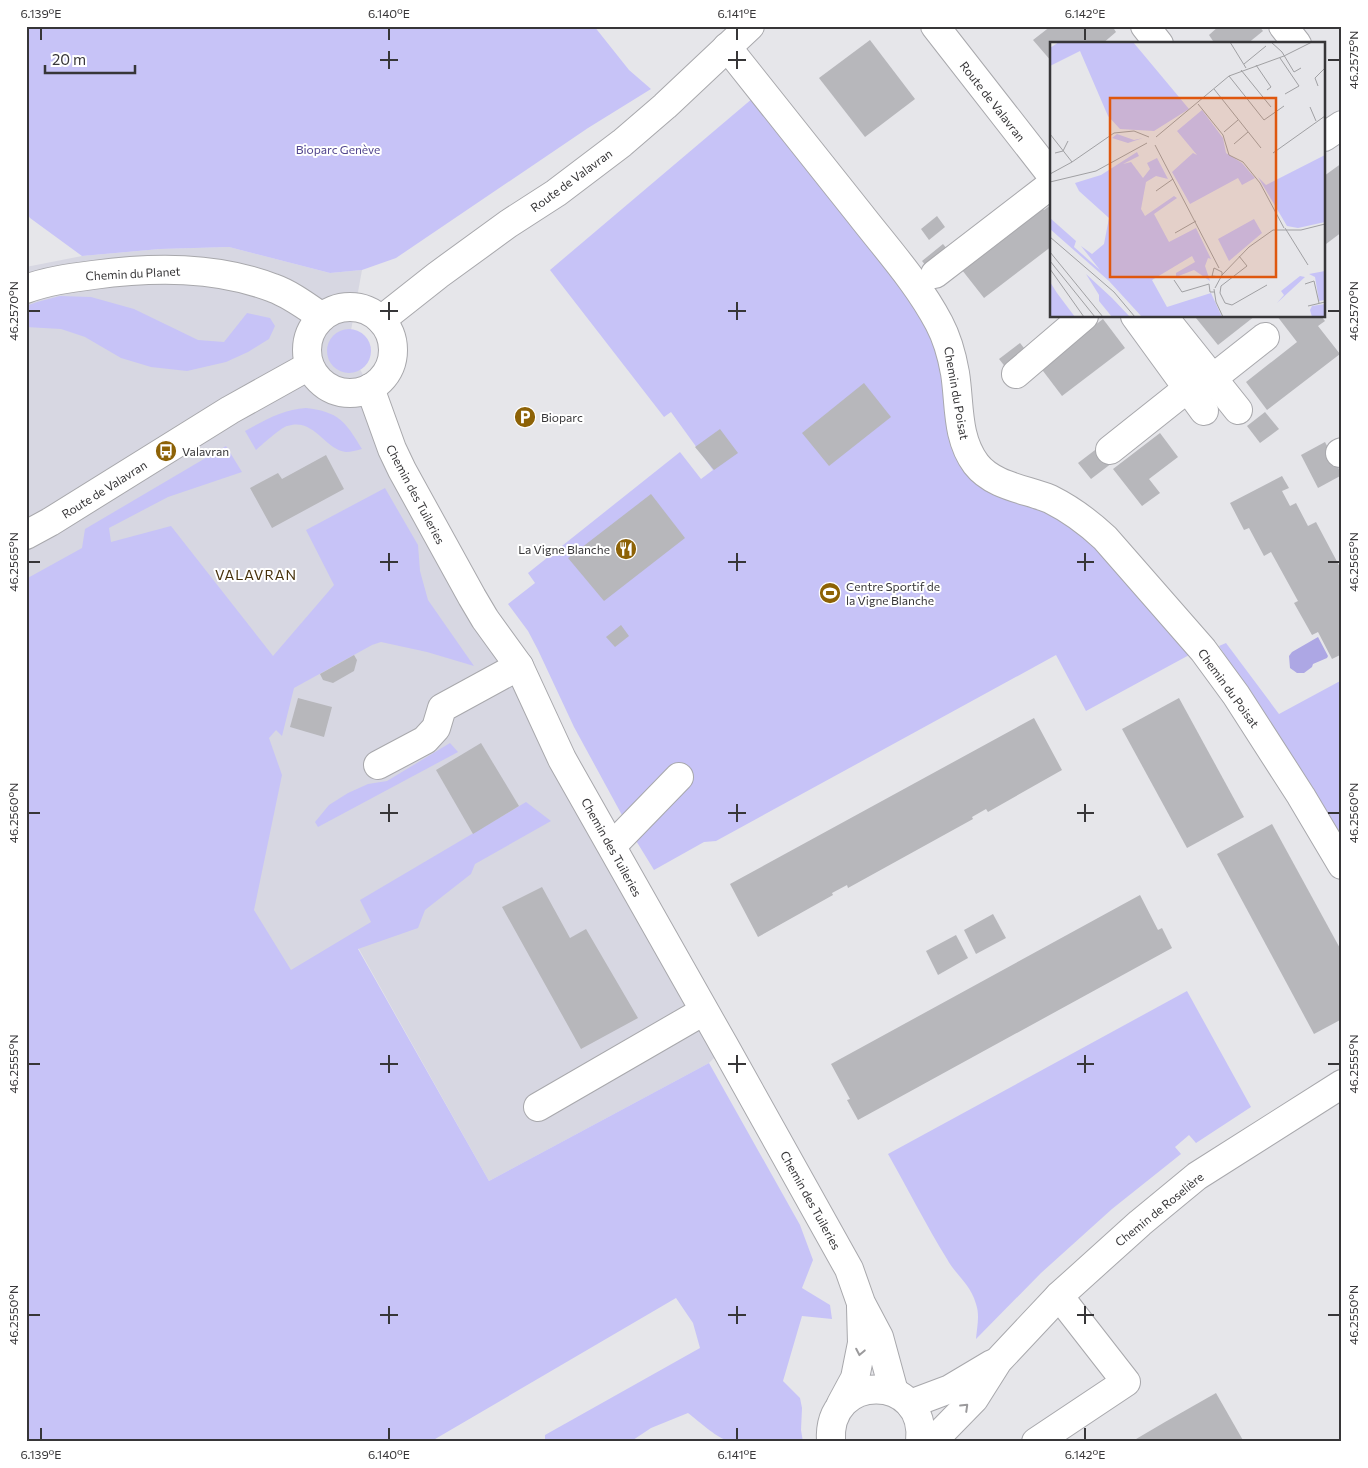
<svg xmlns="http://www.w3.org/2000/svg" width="1368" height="1468" viewBox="0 0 1368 1468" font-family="Commissioner,sans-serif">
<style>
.built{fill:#d7d7e2}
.green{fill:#c7c3f7}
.water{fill:#ada7e4}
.building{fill:#b7b7bb}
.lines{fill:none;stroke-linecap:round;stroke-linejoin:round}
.minor-casing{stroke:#a8a8ac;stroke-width:30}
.minor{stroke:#fff;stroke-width:28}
.oneway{stroke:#9b9a9c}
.ticks{fill:none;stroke:#373638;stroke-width:2}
.labels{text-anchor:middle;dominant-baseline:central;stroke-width:4;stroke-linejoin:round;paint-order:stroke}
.street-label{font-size:12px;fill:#373638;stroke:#fff}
.park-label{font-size:12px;fill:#50448d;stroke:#fff}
.poi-label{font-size:12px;fill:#373638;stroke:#fff;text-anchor:start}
.neighbourhood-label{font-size:14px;letter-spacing:1px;fill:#47320c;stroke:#fff}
.inset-road{fill:none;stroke:#a0a0a3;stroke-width:1}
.view{fill:#df570e;fill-opacity:0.15;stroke:#df570e;stroke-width:2.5}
.inset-edge{fill:none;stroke:#373638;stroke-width:2.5}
.neatline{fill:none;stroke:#373638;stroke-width:2}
.ticks-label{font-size:12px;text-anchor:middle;fill:#373638}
</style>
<rect width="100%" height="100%" fill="#e6e6ea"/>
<path class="built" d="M229,247L330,273L362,270L348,347L725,1047L709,1063L489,1181L351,935L291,971L26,1137V267L82,256L160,249Z"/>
<g class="green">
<path d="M26,26H594L629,70L651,89L588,128L396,258L362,270L330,273L229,247L160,249L82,256L30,218L26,212Z"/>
<path d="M753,98L922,313L939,348L952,433L1045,509L1083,531L1191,654L1086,711L1056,655L716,841L704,842L654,870L635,839L574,727L538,650L528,631L508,604L535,583L528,573L680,452L701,479L713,470L671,412L664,417L550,270Z"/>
<path d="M60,296L91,297L134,309L198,340L224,342L247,313L270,318L275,326L269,339L248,352L226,362L187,371L151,367L121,358L85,337L61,329L26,327V306L37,302Z"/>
<circle cx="349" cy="351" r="22"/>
<path d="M306,408C339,412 345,421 362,449C357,450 351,452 346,452C324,449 314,417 287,426C280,428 262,445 256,450L245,431C265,420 284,409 306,408Z"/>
<path d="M226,446L242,472L168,497L109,528L111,542L171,526L273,656L334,585L306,530L385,488L418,545L420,571L428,600L474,666L427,652L381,642L372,645L294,688L282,736L276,730L269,738L282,775L254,910L291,970L371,922L360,900L526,802L551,821L475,864L471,874L425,910L418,928L358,949L489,1181L709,1063L800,1225L813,1260L802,1288L830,1305L832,1319L802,1316L783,1381L800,1398L802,1408L801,1430L803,1442H756L755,1439C748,1441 739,1443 732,1442C717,1439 700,1422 688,1413L651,1428L630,1442H545V1435L700,1348L693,1323L676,1298L430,1442H26V579L82,548L85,529Z"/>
<path d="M1226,643L1279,714L1342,680V836L1219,646Z"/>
<path d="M450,743L458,752L318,827L315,822L329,805L348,793L368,784L387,781Z"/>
<path d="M1187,991L1251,1107L1196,1143L1189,1135L1175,1147L1181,1154L1112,1209L1041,1273L976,1339C977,1327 980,1315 976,1304C970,1283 957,1277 947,1259C926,1225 908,1189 888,1154Z"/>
</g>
<path class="water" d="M1318,637L1328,656L1327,658L1313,664L1312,667L1304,673H1297L1290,668L1289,656L1292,652Z"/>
<g class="building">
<path d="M1051,26H1077L1078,28L1112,26L1116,32L1102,44H1052V62L1033,40Z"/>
<path d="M1219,26H1259L1263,31L1247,44H1215L1209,35Z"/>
<path d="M870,40L915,99L865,137L819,78Z"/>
<path d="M1342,163V232L1326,244L1324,242V176Z"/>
<path d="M1052,204V246L984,298L962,270L1042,208L1044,210Z"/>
<path d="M937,216L945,227L929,240L921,229Z"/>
<path d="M943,244L951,254L930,271L922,261Z"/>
<path d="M1198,316H1255L1218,345L1196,318Z"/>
<path d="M1277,316H1321L1325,321L1318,326L1340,354L1267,410L1246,382L1297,342Z"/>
<path d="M1103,319L1125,348L1062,396L1040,367Z"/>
<path d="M1020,343L1028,353L1007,369L999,359Z"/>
<path d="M864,383L891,417L829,466L802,433Z"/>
<path d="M1265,412L1279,429L1260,443L1247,426Z"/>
<path d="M720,429L738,453L714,470L695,447Z"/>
<path d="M1160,433L1178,457L1149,479L1160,493L1142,506L1113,469Z"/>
<path d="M1325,442L1342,475L1318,488L1301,455Z"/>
<path d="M1099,447L1112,463L1091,479L1078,463Z"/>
<path d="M326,455L344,489L272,528L250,488L278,473L282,479Z"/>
<path d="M1282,476L1289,488L1282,491L1290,506L1296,503L1308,526L1316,522L1342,571V654L1332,659L1318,632L1312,635L1294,603L1298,601L1271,552L1264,556L1249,528L1244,530L1230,503Z"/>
<path d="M651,494L685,538L604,601L568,558Z"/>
<path d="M621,625L629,636L615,647L606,637Z"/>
<path d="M354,655L357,660L354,671L333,683L323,680L320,674Z"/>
<path d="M298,698L332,707L324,737L290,727Z"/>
<path d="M1179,698L1244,817L1187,848L1122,729Z"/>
<path d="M1034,718L1062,770L988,812L986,809L972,817L973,819L848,888L847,885L832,893L833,895L758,937L730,884Z"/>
<path d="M481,743L519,806L473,834L436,770Z"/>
<path d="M1272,824L1342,952V1019L1314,1034L1217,854Z"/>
<path d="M542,887L570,938L586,929L638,1018L581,1049L502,907Z"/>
<path d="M1140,895L1158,930L1162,928L1172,948L858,1120L847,1100L850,1099L831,1064Z"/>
<path d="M993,914L1006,938L976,954L964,930Z"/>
<path d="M956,935L968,958L938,975L926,951Z"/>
<path d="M1216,1393L1244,1442H1131L1165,1422Z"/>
</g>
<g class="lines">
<g class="minor-casing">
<g id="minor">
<path d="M935,26L1052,176"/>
<path d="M1145,26L1159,44"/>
<path d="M1283,26L1297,44"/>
<path d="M727,47C771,102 815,158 859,213C887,249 918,283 939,323C947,338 952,356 955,373C960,404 956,437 976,464C993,486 1025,489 1050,499C1070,509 1089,523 1105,538L1203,650L1236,695L1301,796L1342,865"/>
<path d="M1324,137L1342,125"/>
<path d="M935,274L1052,184"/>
<path d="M26,289C47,281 70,278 93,275C153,267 216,266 273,288C290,294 306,306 322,317"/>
<circle cx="350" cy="350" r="43"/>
<path d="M1135,316L1204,411"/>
<path d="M1163,316L1238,410"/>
<path d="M381,320L438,275L508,224L556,193L622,143L665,106L750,26"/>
<path d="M1016,374L1084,316"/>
<path d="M1213,378L1265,337"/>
<path d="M370,388L392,449L402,470L472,597L485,619L519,666L562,759L725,1047L849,1269L861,1303L879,1337L894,1392"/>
<path d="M1110,450L1188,388"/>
<path d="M1340,453L1342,452"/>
<path d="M26,535L50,522L230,410L309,366"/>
<path d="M378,765L425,740L436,728L442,708L519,666"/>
<path d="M612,846L679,777"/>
<path d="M538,1107L704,1011"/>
<path d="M841,1404L855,1378L862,1343L861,1307"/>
<path d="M910,1404L950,1389L992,1364"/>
<path d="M831,1442C826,1371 928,1373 920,1442"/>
<path d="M932,1442L974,1399L998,1361L1059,1296L1140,1223L1197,1176L1342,1084"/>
<path d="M1036,1442L1126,1382L1059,1296"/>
</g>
</g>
<use href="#minor" class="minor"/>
</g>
<defs><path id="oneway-chevron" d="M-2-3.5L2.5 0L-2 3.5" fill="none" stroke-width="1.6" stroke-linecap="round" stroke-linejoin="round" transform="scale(1.25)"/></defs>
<g class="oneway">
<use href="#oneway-chevron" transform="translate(860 1352) rotate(101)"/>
<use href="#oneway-chevron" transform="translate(965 1407) rotate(-44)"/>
</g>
<path class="ticks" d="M41,28V40M389,28V40M737,28V40M1085,28V40M389,51V69M737,51V69M380,60H398M728,60H746M1328,60H1340M389,302V320M737,302V320M28,311H40M380,311H398M728,311H746M1328,311H1340M389,553V571M737,553V571M1085,553V571M28,562H40M380,562H398M728,562H746M1077,562H1094M1328,562H1340M389,804V822M737,804V822M1085,804V822M28,813H40M380,813H398M728,813H746M1077,813H1094M1328,813H1340M389,1055V1073M737,1055V1073M1085,1055V1073M28,1064H40M380,1064H398M728,1064H746M1077,1064H1094M1328,1064H1340M389,1306V1324M737,1306V1324M1085,1306V1324M28,1315H40M380,1315H398M728,1315H746M1077,1315H1094M1328,1315H1340M41,1428V1440M389,1428V1440M737,1428V1440M1085,1428V1440"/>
<defs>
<g id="parking-disc" transform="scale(1.125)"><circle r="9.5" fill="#8d6206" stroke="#fff"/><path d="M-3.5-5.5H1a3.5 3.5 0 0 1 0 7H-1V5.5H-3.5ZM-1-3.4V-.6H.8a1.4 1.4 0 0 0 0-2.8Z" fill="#fff"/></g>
<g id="bus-disc" transform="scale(1.125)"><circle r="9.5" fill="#8d6206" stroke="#fff"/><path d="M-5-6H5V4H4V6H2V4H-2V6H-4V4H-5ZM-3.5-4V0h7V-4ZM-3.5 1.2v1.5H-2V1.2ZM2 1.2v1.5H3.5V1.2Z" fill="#fff"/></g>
<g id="restaurant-disc" transform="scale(1.125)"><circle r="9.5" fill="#8d6206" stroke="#fff"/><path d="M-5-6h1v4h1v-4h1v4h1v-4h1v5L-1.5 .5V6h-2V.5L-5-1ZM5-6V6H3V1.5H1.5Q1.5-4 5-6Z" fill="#fff"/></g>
<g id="stadium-disc" transform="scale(1.125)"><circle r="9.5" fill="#8d6206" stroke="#fff"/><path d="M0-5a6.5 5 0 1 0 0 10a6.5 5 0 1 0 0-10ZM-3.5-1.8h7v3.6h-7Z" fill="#fff"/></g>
</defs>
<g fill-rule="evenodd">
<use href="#parking-disc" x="525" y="417"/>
<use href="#bus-disc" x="166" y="451"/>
<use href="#restaurant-disc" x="626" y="549"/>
<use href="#stadium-disc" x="830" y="593"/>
</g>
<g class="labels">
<g class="street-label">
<text transform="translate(993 101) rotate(52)">Route de Valavran</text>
<text transform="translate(571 180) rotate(-36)">Route de Valavran</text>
<text transform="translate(133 273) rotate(-3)">Chemin du Planet</text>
<text transform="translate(957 393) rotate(80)">Chemin du Poisat</text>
<text transform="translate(104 489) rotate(-32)">Route de Valavran</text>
<text transform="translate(416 494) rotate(62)">Chemin des Tuileries</text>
<text transform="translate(1229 688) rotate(54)">Chemin du Poisat</text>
<text transform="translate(612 847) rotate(61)">Chemin des Tuileries</text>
<text transform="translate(811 1200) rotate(61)">Chemin des Tuileries</text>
<text transform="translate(1159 1209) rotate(-39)">Chemin de Roselière</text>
</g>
<g class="park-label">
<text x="338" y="149">Bioparc Genève</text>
</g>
<g class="poi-label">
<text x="541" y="417">Bioparc</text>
<text x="182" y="451">Valavran</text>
<text x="610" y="549" text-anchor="end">La Vigne Blanche</text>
<text x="846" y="586">Centre Sportif de<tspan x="846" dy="14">la Vigne Blanche</tspan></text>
</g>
<g class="neighbourhood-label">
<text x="256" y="574">VALAVRAN</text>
</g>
</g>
<g transform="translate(1050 42)">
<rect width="275" height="275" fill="#e6e6ea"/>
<path d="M9,0H83L139,67L104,89L70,87L58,74L30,9L0,24V6ZM152,68L173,96L176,111L192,121L205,136L192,143L188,136L140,162L122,130L143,111L147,113L127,89ZM67,92L84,98L93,96L78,101L62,96ZM87,110L89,114L73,122L81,120L93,136L100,127L97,121L107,116L118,137L106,134L96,140L91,167L95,174L124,154L127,156L104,172L119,200L146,186L161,217L158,216L155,224L160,239L144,228L126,235V231L145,220L142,214L102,238L117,265L161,251L172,275H92L59,239L0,187V176L26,199L24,205L50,228L31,204L42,212L54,202L59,176L29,149L25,141L51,133ZM275,113V180L248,186L237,184L208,135L216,143ZM204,177L212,191L179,219L168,197ZM275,229V258L269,259L265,235L259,232ZM36,232L62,256L80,275H62L49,259V253ZM250,234L255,235L227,261L234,253L231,249ZM0,240L7,251L25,275H0ZM275,262V275H262L260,268L262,264Z" fill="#c7c3f7"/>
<path class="inset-road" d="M180,0L196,26M221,0L232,10L244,30L251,26M230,16L249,44L235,52M194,22L216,4M206,23L221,45L217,48M191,28L221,65M179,34L214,78L234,64M268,44L265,36L275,26M164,47L211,106M148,62L173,93L179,113L193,120L210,141L234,186M260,65L266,79M174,90L188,78M0,92L22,120L64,91L84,89L99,95M106,95L179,34L234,14L262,0M184,102L198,90M105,103L169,226M5,111L13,109L18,99M223,111L275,74M0,132L22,120M0,140L46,129L97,101M106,149L123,137M235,186L258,223M125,191L146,179M0,195L64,250L85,275M0,210L53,275M189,214L197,224L171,244L170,251L175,261L182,263L217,243M0,219L45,275M0,227L34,275M172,233L199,205L223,188H251L275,182M124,238L132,250L159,242L160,250H164M255,242L264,239L269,261M165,246L172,233V230L164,226L162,234L170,235M164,247L166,260L173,275M258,264L275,260"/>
<path class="view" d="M60,56H226V235H60Z"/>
<rect width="275" height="275" class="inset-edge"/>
</g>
<rect width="1368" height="1468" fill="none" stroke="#ffffff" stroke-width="55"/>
<path d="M45 65v8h90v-8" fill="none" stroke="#373638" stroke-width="2.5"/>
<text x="52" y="65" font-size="15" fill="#373638" stroke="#ffffff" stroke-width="4" paint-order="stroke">20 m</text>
<rect x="28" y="28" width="1312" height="1412" class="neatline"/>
<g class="ticks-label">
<text x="41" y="18">6.139°E</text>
<text x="389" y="18">6.140°E</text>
<text x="737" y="18">6.141°E</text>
<text x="1085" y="18">6.142°E</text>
<text transform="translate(1354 60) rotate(-90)" y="4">46.2575°N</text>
<text transform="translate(14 311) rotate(-90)" y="4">46.2570°N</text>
<text transform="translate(1354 311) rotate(-90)" y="4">46.2570°N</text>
<text transform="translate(14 562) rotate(-90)" y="4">46.2565°N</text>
<text transform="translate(1354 562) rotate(-90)" y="4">46.2565°N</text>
<text transform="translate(14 813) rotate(-90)" y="4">46.2560°N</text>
<text transform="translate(1354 813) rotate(-90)" y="4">46.2560°N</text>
<text transform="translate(14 1064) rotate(-90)" y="4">46.2555°N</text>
<text transform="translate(1354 1064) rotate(-90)" y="4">46.2555°N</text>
<text transform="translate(14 1315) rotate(-90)" y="4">46.2550°N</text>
<text transform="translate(1354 1315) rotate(-90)" y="4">46.2550°N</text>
<text x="41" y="1459">6.139°E</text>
<text x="389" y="1459">6.140°E</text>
<text x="737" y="1459">6.141°E</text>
<text x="1085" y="1459">6.142°E</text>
</g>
</svg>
